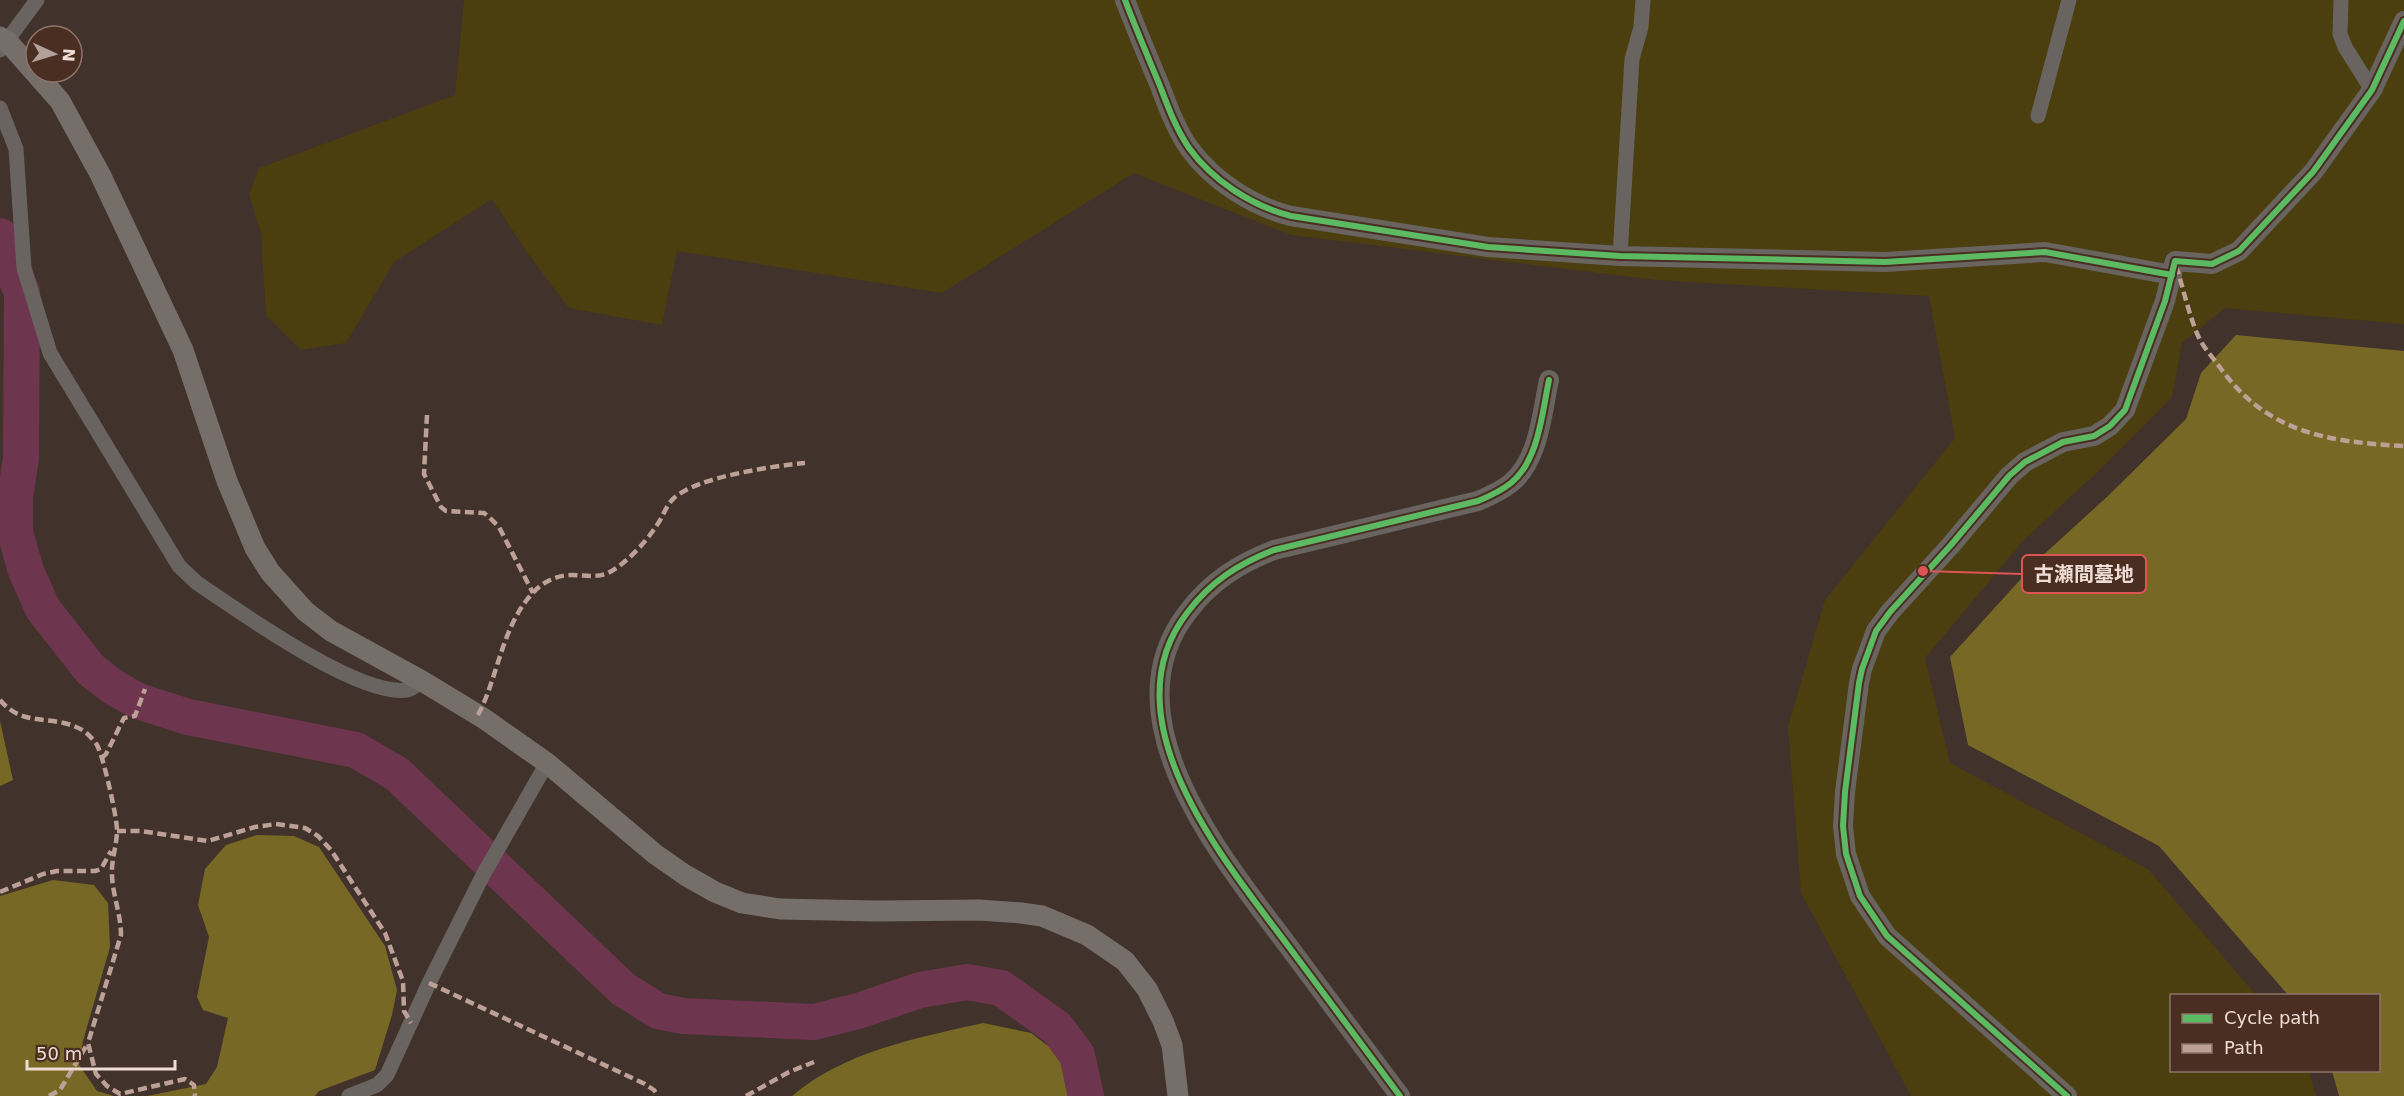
<svg xmlns="http://www.w3.org/2000/svg" width="2404" height="1096" viewBox="0 0 2404 1096" font-family="'DejaVu Sans','Noto Sans JP',sans-serif">
<style>
.green{fill:#4b3e0f}
.forest{fill:#786826}
.lines{fill:none;stroke-linecap:round;stroke-linejoin:round}
.river{stroke:#6e354f;stroke-width:36}
.minor{stroke:#696460;stroke-width:15}
.tertiary{stroke:#696460;stroke-width:20}
.secondary{stroke:#756e69;stroke-width:21}
.quiet{stroke:#bda197;stroke-width:4.5;stroke-dasharray:9 4.5;stroke-linecap:butt}
.cycleway-casing{stroke:#4a2e22;stroke-width:10}
.cycleway{stroke:#5cba63;stroke-width:6}
.leader{fill:none;stroke:#dc5553;stroke-width:2}
.callout-dot{fill:#dc5553;stroke:#4a2e22;stroke-width:2}
.callout{fill:#4a2e22;stroke:#dc5553;stroke-width:2}
.callout-label{font-size:20px;text-anchor:middle;font-weight:bold;fill:#efdcd5}
</style>
<rect width="100%" height="100%" fill="#41322b"/>
<path class="green" d="M464,0H2404V324L2225,308L2182,343L2172,397L2092,477L2023,541L1925,658L1950,763L2148,869L2256,995L2172,996V1070L2309,1071L2316,1096H1911L1801,893L1788,726L1825,600L1955,438L1929,296L1656,280L1291,235L1134,173L942,293L677,251L662,325L569,308L526,251L492,199L394,262L346,343L301,350L266,315L261,234L249,194L259,168L455,95Z"/>
<g class="forest">
<path d="M2236,335L2404,351V1096H2339L2332,1071L2378,1070V996L2288,995L2159,846L1968,745L1950,657L2040,558L2109,495L2186,419L2201,373Z"/>
<path d="M0,721L13,780L0,786Z"/>
<path d="M257,835L294,836L319,847L385,946L397,990L392,1015L375,1070L319,1091L315,1096H147L206,1084L217,1067L228,1018L203,1010L197,997L209,937L198,905L205,869L226,845Z"/>
<path d="M53,880L94,885L108,903L110,947L83,1041L79,1065L97,1091L114,1096H0V896Z"/>
<path d="M983,1023L1031,1033L1060,1055L1066,1088L1074,1096H792C845,1051 917,1038 983,1023Z"/>
</g>
<g class="lines">
<path class="river" d="M0,236L1,251L22,291L21,458L15,497V532L26,571L43,609L90,669L113,687L138,701L188,717L356,750L397,774L623,989L658,1011L683,1016L814,1022L858,1011L920,990L967,982L1001,988L1057,1028L1077,1055L1086,1096"/>
<g class="minor">
<path d="M2341,0L2340,34L2345,47L2372,90"/>
<path d="M0,50L37,0"/>
<path d="M0,108L16,149L24,268L50,353L179,566L197,583C239,611 358,697 407,690C412,689 418,684 422,681"/>
<path d="M2038,116L2069,0"/>
<path d="M1620,256L1632,59L1641,27L1643,0"/>
<path d="M349,1096L377,1085L387,1075L429,983L483,875L547,763"/>
</g>
<g class="tertiary">
<path d="M1125,0C1136,29 1148,57 1160,86C1168,107 1176,129 1189,148C1213,181 1252,206 1291,216L1488,247L1620,256L1885,262L2045,252L2172,275"/>
<path d="M1400,1096C1362,1045 1324,994 1286,943C1223,859 1106,718 1187,613C1210,582 1238,564 1274,550L1478,501C1490,496 1501,491 1511,483C1539,460 1542,413 1549,380"/>
<path d="M2067,1096L1887,936L1860,896L1846,854L1843,826L1845,792L1859,683L1862,669L1876,631L1890,612L1951,545L2009,476L2025,462L2063,442L2094,436L2110,426L2125,410L2165,301L2175,261L2212,264L2239,251L2313,172L2372,90L2404,21"/>
</g>
<path class="secondary" d="M0,37L7,41L60,101L100,174L183,350L227,481L255,548L270,572L305,611L331,631L422,681L483,718L547,763L655,854L685,875L715,892L742,903L780,909L876,911L979,910L1021,913L1042,916L1087,935L1125,961L1147,989L1163,1021L1172,1045L1178,1096"/>
<g class="quiet">
<path d="M2176,266C2184,290 2189,317 2200,340C2205,349 2213,358 2219,366C2266,433 2328,442 2404,446"/>
<path d="M427,415L424,474L441,507L446,511L484,513L490,518L499,527L533,593"/>
<path d="M0,700C24,729 55,713 84,731C88,734 94,740 97,745C103,755 117,817 117,830C117,845 111,860 112,876C113,896 121,915 121,935L88,1043L96,1074L107,1086L120,1094L185,1079L194,1085L195,1096"/>
<path d="M478,715C497,679 501,634 526,601C537,586 552,575 572,575C584,575 596,578 608,573C627,563 645,543 657,525C663,517 666,505 674,498C697,477 773,466 805,463"/>
<path d="M102,758L106,754L124,718L135,716L145,689"/>
<path d="M117,831H141L208,841L255,827L276,824L305,828L318,836L331,850L385,933L403,981L404,1011L411,1023"/>
<path d="M0,892L43,874L57,871H95L101,869L111,851"/>
<path d="M429,983L645,1084L654,1090L658,1096"/>
<path d="M49,1096L60,1090L88,1043"/>
<path d="M746,1096L789,1072L814,1062"/>
</g>
<g class="cycleway-casing">
<g id="cycleway">
<path d="M1125,0C1136,29 1148,57 1160,86C1168,107 1176,129 1189,148C1213,181 1252,206 1291,216L1488,247L1620,256L1885,262L2045,252L2172,275"/>
<path d="M1400,1096C1362,1045 1324,994 1286,943C1223,859 1106,718 1187,613C1210,582 1238,564 1274,550L1478,501C1490,496 1501,491 1511,483C1539,460 1542,413 1549,380"/>
<path d="M2067,1096L1887,936L1860,896L1846,854L1843,826L1845,792L1859,683L1862,669L1876,631L1890,612L1951,545L2009,476L2025,462L2063,442L2094,436L2110,426L2125,410L2165,301L2175,261L2212,264L2239,251L2313,172L2372,90L2404,21"/>
</g>
</g>
<use href="#cycleway" class="cycleway"/>
</g>
<path class="leader" d="M1923 571L2022 574"/>
<circle class="callout-dot" cx="1923" cy="571" r="6"/>
<rect class="callout" x="2022" y="555" width="124" height="38" rx="6"/>
<g class="callout-label">
<text x="2084" y="581">古瀬間墓地</text>
</g>
<rect x="2170" y="994" width="210" height="78" fill="#4a2e22" stroke="#8c746a" stroke-width="1.5"/>
<rect x="2182" y="1014" width="30" height="9" fill="#5cba63" stroke="#8c746a" stroke-width="1.5"/>
<text x="2224" y="1024" font-size="18" fill="#efdcd5">Cycle path</text>
<rect x="2182" y="1044" width="30" height="9" fill="#bda197" stroke="#8c746a" stroke-width="1.5"/>
<text x="2224" y="1054" font-size="18" fill="#efdcd5">Path</text>
<g transform="translate(54 54) rotate(94)"><circle r="28" fill="#4a2e22" stroke="#8c746a" stroke-width="1.5"/>
<path d="M0-4.5L10 22L0 15L-10 22Z" fill="#b2a09a"/>
<text y="-9" font-size="16" font-weight="bold" text-anchor="middle" fill="#efdcd5">N</text>
</g>
<path d="M27 1060v9h148v-9" fill="none" stroke="#efdcd5" stroke-width="3"/>
<text x="36" y="1060" font-size="18" fill="#efdcd5" stroke="#4a2e22" stroke-width="4.5" paint-order="stroke">50 m</text>
</svg>
